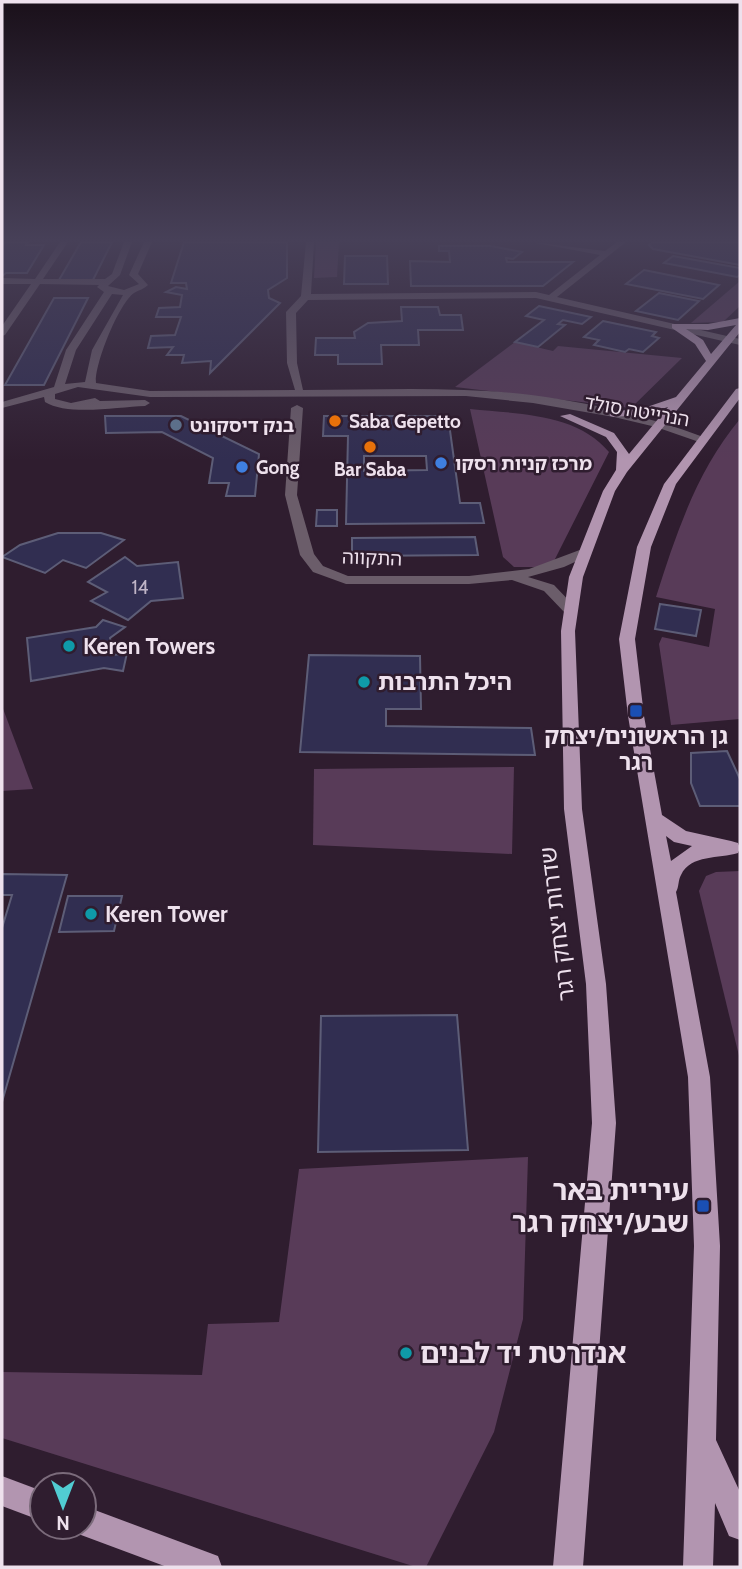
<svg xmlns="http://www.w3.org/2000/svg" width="742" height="1569" viewBox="0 0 742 1569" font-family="Cabin,'Noto Sans Hebrew',sans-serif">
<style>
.green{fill:#583b58}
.building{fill:#312e51;stroke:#5d5d77;stroke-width:2;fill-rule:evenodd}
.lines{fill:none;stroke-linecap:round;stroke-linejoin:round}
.minor{fill:#6b5d6a;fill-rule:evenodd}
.major{fill:#b295b0;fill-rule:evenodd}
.food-dot{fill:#e8710a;stroke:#2f1d2f;stroke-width:2.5}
.service-dot{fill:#5c6f8a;stroke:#2f1d2f;stroke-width:2.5}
.shop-dot{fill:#3f7fe0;stroke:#2f1d2f;stroke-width:2.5}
.culture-dot{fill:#0f9aa8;stroke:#2f1d2f;stroke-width:2.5}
.transit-dot{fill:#1a4fb4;stroke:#2f1d2f;stroke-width:2.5}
.labels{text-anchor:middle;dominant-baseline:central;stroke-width:5;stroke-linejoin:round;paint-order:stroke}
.far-street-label{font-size:19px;fill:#eee1ed;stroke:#2f1d2f}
.far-poi-label{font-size:19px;font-weight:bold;fill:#eee1ed;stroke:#2f1d2f;text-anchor:start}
.number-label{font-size:19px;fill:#bfb4c6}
.poi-label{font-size:23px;font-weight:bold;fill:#eee1ed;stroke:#2f1d2f;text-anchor:start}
.street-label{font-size:23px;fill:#eee1ed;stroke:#2f1d2f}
.near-poi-label{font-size:28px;font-weight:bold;fill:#eee1ed;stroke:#2f1d2f;text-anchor:end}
</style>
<rect width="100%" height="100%" fill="#2f1d2f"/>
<g class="green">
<path d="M316,242H339L337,277L314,278Z"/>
<path d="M740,281V306L723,322L691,323Z"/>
<path d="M515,342L553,351L558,346L682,358L631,408L455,387Z"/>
<path d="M470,409C518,414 577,413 609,452L553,563L539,567H514L503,557Z"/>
<path d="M740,419V719L671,725L659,644L662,637L709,647L715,609L656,597C676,534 697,470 740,419Z"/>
<path d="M2,706L33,789L2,791Z"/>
<path d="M514,767L512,854L313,845L314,769Z"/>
<path d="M740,871V1060L699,891L706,876L716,872Z"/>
<path d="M528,1157L523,1319L494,1432L426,1567H416L2,1438V1372L202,1375L208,1324L279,1322L299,1169Z"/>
</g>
<g class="building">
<path d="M5,242H28L26,245H44L27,273H6L2,276V247Z"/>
<path d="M81,242H112L93,280H59Z"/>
<path d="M184,242H287V278L268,290L269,298L280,303L210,373L211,361L182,363L184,355H167L173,347L148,348L151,336L175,335L181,317H156L159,308L180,307L182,295L166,292L176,287L187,289L186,283H171Z"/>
<path d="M653,242H740V265L653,249L649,245Z"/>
<path d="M439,246H491L522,252L513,259L506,258L507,262H573L543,286H411L410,261L450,262L449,251H439Z"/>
<path d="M345,256H387L388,284H344Z"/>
<path d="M673,256L740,268V275L737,277L664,263Z"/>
<path d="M644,270L719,285L703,299L626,284Z"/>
<path d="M659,293L699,301L678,320L636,311Z"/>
<path d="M54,298H88L44,385H5Z"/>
<path d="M539,306L591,317L582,324L563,320L558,324L565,325L538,347L515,342L544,320L526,316Z"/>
<path d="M401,307H438L440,315H461L463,330H418L419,345H381L382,364H338V355H315L316,338H355L354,332L368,323L402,321Z"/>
<path d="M603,321L656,332L652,336L659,338L643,352L629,349L625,352L594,345L599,340L584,337Z"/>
<path d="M105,416H181L259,454L255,496H226L229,483H209L213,458L162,432L106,433Z"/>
<path d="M324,416H448L460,503H480L484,523L346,524L348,436H323ZM364,456H426L427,470L364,471Z"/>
<path d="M317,510H337V526H316Z"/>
<path d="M58,533H101L124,540L86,568L63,560L45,573L2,557L20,545Z"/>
<path d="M475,537L478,555L352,556V538Z"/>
<path d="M125,557L137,566L178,562L183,598L151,601L128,620L91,601L107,592L88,582Z"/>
<path d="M660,604L701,610L696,636L655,629Z"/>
<path d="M103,620L125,627L110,638L113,655L127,653L123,671L104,668L31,681L27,638L96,627Z"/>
<path d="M309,655L420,656L421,709H386V726L531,728L535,755L300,752Z"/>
<path d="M727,751L740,779V806H700L691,783V753Z"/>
<path d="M2,874L67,875L2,1102V928L12,895H2Z"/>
<path d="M68,896H122L114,931L59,932Z"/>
<path d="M457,1015L468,1150L318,1152L321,1016Z"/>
</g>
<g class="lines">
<g class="minor">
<path d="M60,242H68L43,279H105L112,274L124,242H132L120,275L108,286L124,290L139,284L129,275L144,242H152L138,274L148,285C144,289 139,290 134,293C119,303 94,365 96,383L150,391L295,390L287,363L286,312L301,296L306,242H314L311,294L536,292L549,295L600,255L531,242L605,251L617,242H626L557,297L740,339V345L536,298L308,300L296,313L297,363L303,390C356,390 411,388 464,390C545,392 631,410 706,438V442L702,443L656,427L614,417L533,403L466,396L150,397L78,387L55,394V399L71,403L95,398L100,401L145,400L150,403L145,406C118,407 67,416 45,402L44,397L2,408V402L54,387L66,350L104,292L97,287L99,285L40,284L5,335L2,336V326L31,284H2V278L35,279ZM112,294L123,295L92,350L85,382L65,384L76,350Z"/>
<path d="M297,405L303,408L297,495L314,554L323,566L348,576H469L529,569L585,548L590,549V555L564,567L528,577L554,585L576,608V614H566L544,591L512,580L469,584H346L313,572L300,555L285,495L291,408Z"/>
</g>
<g class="major">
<path d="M740,318V332L627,472L615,491L583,577L575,631L582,809L606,984L616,1123L583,1567H553L592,1123L586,984L564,809L561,631L569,577L603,491L616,470L617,452L606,437L560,416L570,414L614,433L629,454L668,407L646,414L614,417L610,416V412L644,408L676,397L706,361L695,344L672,328V324H708ZM736,325L711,354L703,340L686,329L708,330Z"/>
<path d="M740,388V398L676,484L651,547L635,639L644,716L662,815L686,831L731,841L738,843L740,848L738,853C719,859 691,854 681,875C678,880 679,887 676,892L710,1077L720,1246L716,1440L740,1492V1540L729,1536L715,1503L713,1567H683L694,1246L688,1077L628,716L619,639L637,547L664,484L736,389ZM666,836L674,842L692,846L671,861Z"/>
<path d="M2,1476L42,1491V1521L2,1506Z"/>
<path d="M84,1506L218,1556L222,1567H167L73,1532L71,1527H84Z"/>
</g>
</g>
<linearGradient id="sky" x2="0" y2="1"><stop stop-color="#1a101a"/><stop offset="0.52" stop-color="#474058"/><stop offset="1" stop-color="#474058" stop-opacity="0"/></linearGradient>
<rect width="742" height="461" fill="url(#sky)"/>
<g class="food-dot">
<circle cx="335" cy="421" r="7"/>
<circle cx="370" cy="447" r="7"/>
</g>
<circle class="service-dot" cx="176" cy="425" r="7"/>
<g class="shop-dot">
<circle cx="441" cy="463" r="7"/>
<circle cx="242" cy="467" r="7"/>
</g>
<g class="culture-dot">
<circle cx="69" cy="646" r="7"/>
<circle cx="364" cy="682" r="7"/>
<circle cx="91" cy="914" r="7"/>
<circle cx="406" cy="1353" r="7"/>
</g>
<g class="transit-dot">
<rect x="629" y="704" width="14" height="14" rx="3.5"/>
<rect x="696" y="1199" width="14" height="14" rx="3.5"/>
</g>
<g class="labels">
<g class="far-street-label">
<text transform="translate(637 411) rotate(10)">הנרייטה סולד</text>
<text transform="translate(372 558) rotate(2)">התקווה</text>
</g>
<g class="far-poi-label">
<text x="349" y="421">Saba Gepetto</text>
<text x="190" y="425">בנק דיסקונט</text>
<text x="455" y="463">מרכז קניות רסקו</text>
<text x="256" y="467">Gong</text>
<text x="370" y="469" text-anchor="middle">Bar Saba</text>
</g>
<g class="number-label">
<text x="140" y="587">14</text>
</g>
<g class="poi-label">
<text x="83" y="646">Keren Towers</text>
<text x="378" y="682">היכל התרבות</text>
<text x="636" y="736" text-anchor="middle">גן הראשונים/יצחק<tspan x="636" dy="26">רגר</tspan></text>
<text x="105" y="914">Keren Tower</text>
</g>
<g class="street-label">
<text transform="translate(557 924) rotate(-97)">שדרות יצחק רגר</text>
</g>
<g class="near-poi-label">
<text x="689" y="1190">עיריית באר<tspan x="689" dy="32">שבע/יצחק רגר</tspan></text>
<text x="420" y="1353" text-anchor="start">אנדרטת יד לבנים</text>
</g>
</g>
<rect width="742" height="1569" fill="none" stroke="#eee1ed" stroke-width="7"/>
<g transform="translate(63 1506) rotate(180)"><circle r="33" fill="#2f1d2f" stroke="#7b6b7b" stroke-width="2"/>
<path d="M0-5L12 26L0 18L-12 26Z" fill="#51ccd2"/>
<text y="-10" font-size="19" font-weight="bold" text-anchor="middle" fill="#eee1ed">N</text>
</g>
</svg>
